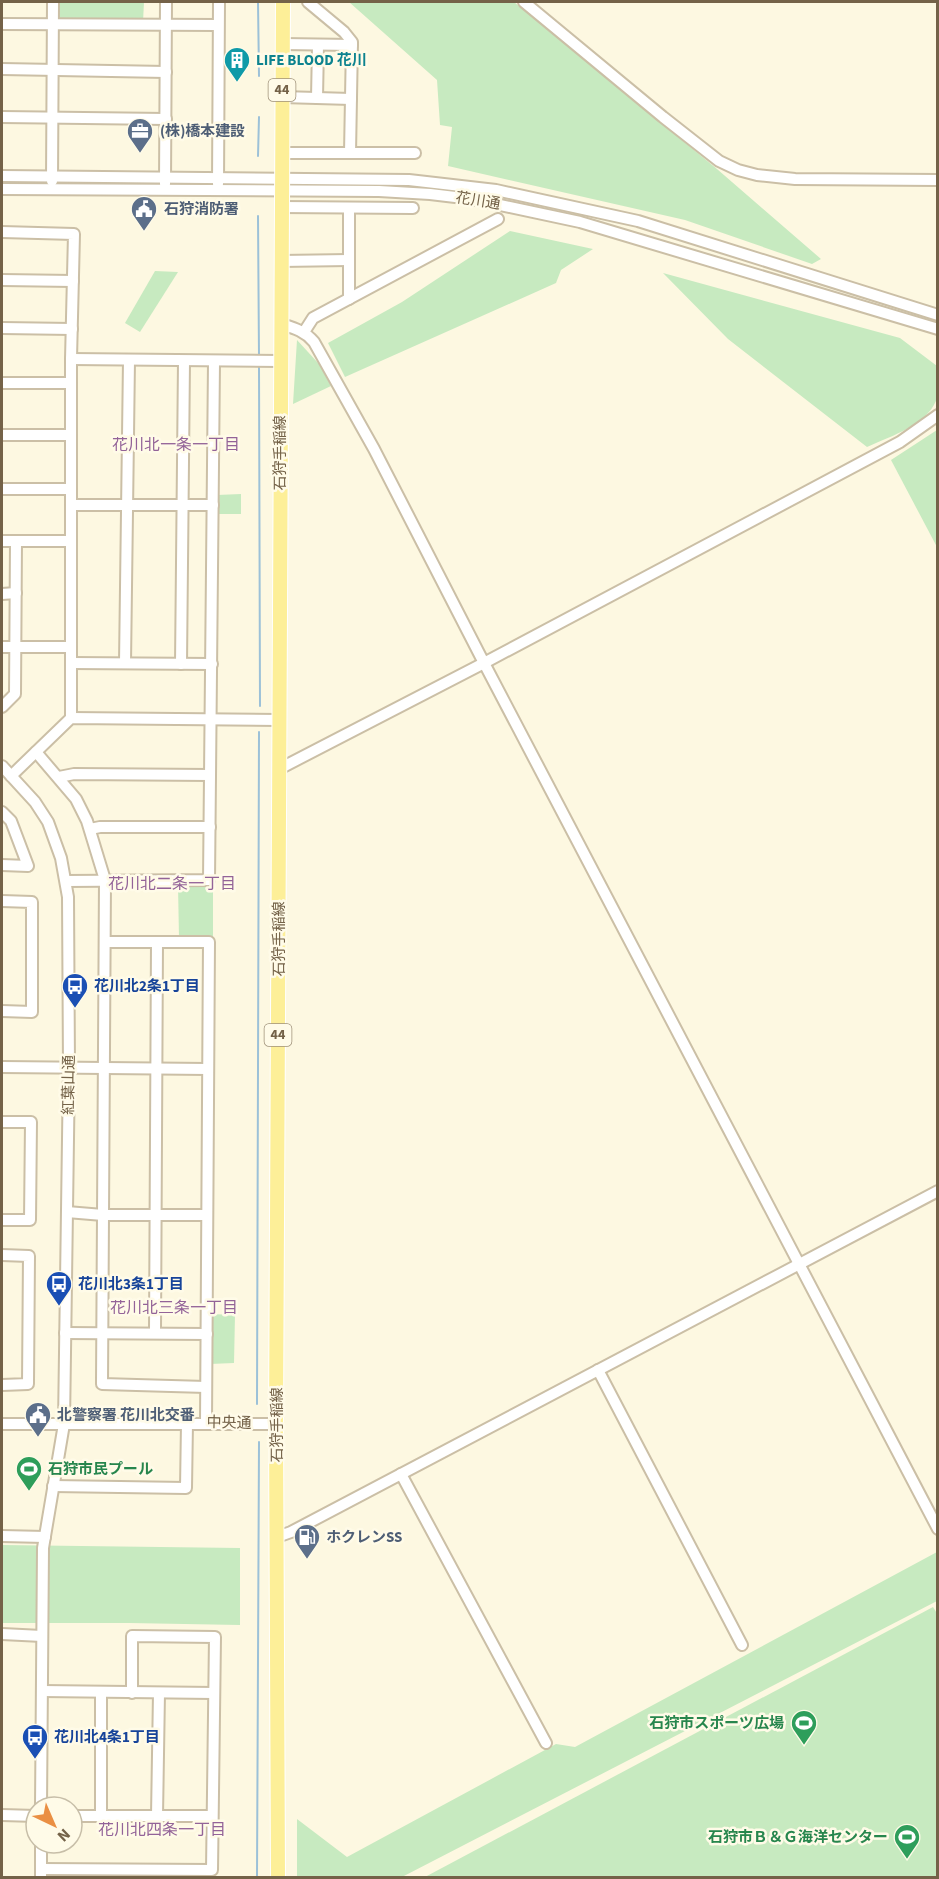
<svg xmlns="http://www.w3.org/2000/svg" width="939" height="1879" viewBox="0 0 939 1879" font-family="'Source Sans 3','Noto Sans JP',sans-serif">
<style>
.green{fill:#c7eac0}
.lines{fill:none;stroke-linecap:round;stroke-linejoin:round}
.stream{stroke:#9cc1d8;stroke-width:2}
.minor-casing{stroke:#cbbfa6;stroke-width:14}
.major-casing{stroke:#fff;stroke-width:16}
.minor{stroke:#fff;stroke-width:10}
.major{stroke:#fdef98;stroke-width:14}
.labels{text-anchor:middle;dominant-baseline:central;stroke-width:5;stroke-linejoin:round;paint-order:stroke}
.shield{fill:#fffbe8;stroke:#9e9078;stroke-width:1.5}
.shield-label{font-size:14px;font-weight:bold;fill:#746248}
.culture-label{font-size:15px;font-weight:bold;fill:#0d838f;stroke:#fffbe8;text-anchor:start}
.service-label{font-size:15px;font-weight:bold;fill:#4e5e75;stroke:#fffbe8;text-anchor:start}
.street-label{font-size:15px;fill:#746248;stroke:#fffbe8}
.transit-label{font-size:15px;font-weight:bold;fill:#164399;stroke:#fffbe8;text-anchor:start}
.leisure-label{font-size:15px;font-weight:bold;fill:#27864d;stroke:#fffbe8;text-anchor:end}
.neighbourhood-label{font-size:16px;fill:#936398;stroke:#fffbe8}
</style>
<rect width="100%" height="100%" fill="#fdf8e1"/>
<g class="green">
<path d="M57,2H144L143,22L59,21L56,18Z"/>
<path d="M349,2H514L717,169L821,259L812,264L685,220L448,166L452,127L440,125L437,80Z"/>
<path d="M510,231L593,249L561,270L556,283L345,377L328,343L402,302Z"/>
<path d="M155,271L178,272L140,332L125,323Z"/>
<path d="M663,273L900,338L937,366C938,375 939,386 938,395C931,424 891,436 867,447L728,339Z"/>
<path d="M297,340L319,364L331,386L293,404Z"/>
<path d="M937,430V547L891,460Z"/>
<path d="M241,494V514H219V510H217V495Z"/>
<path d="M178,886H213V937H179Z"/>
<path d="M210,1314L235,1315L234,1363L210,1364Z"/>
<path d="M2,1545L240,1548V1625L129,1623H2Z"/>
<path d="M937,1552V1601L402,1877H297V1819L347,1857L556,1744L575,1747Z"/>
<path d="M933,1607L938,1615L937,1877H425Z"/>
</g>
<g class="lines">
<g class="stream">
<path d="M258,2L259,76"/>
<path d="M258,156L259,117"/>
<path d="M258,216L259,357"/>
<path d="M259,366L260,706"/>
<path d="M257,1404L259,732"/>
<path d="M257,1878L259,1442"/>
</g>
<g class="minor-casing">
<g id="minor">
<path d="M308,2L344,32L352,42L350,153"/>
<path d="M524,2L663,117L719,161L738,170L757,175L795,179L938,180"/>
<path d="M2,24L218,25"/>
<path d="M283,44L352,45"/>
<path d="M2,69L166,72"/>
<path d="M282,97L351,99"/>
<path d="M317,98L318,45"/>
<path d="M2,117L166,119"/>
<path d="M282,153H415"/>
<path d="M2,176L409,180L496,190L638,221L938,315"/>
<path d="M52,181L53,2"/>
<path d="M165,184L166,2"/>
<path d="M218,184L219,2"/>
<path d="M2,189L379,191L430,194L472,199L580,222L938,329"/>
<path d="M281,207L413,208"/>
<path d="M2,232L74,234L71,359V718"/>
<path d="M281,261L349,260"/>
<path d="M2,280L73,281"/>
<path d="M349,299V208"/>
<path d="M281,324C294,328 305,331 314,342L374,449L484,663L938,1529"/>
<path d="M2,328L72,329"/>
<path d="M304,332L313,318L498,219"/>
<path d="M71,359L280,361"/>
<path d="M2,383H71"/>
<path d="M2,435H71"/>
<path d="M2,489H71"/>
<path d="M71,505H213"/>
<path d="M2,541H71"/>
<path d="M2,594L16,593"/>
<path d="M2,647H71"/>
<path d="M71,663L212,664"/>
<path d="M125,663L129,360"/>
<path d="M181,664L184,361"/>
<path d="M2,707L15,694L16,541"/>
<path d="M36,752L76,799L87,821L105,880L102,1384L206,1387"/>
<path d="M2,766L35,802L48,822L61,858L68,897L69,1068L64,1424L43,1548L41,1807"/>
<path d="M279,769L484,663L900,442L938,415"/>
<path d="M11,776L71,718L279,720"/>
<path d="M59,777L74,774L210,775"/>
<path d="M2,812L11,821L28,866L2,865"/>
<path d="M90,829L100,827H210"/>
<path d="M66,881L209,880L214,362"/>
<path d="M2,901L32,902V1012L2,1011"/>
<path d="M105,942H209L206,1423"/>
<path d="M2,1067L208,1069"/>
<path d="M2,1122H31L30,1220H2"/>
<path d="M67,1212L103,1215H207"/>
<path d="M2,1255L29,1256L28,1384L2,1385"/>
<path d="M155,1332L157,942"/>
<path d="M65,1333L207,1334"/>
<path d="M598,1370L742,1645"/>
<path d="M2,1424H276"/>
<path d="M401,1474L546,1743"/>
<path d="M53,1486L186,1488L187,1423"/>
<path d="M2,1536L45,1537"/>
<path d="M277,1537L291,1532L938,1191"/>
<path d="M2,1634L42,1636"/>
<path d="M42,1691L214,1693"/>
<path d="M2,1815L36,1816"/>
<path d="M72,1816H212"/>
<path d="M101,1816V1692"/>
<path d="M157,1816L159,1693"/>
<path d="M41,1869L212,1870L215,1637L132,1636V1693"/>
<path d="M41,1878V1843"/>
</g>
</g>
<g class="major-casing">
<path id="major" d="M278,1878L276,1424L283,2"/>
</g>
<use href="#minor" class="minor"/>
<use href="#major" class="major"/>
</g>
<defs>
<g id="building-pin" transform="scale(1.35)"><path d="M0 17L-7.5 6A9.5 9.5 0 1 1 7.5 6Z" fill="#0f9aa8" stroke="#fffbe8"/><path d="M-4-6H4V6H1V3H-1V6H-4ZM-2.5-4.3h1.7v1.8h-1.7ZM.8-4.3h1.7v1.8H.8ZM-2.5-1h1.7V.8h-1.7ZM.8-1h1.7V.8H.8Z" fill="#fff"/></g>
<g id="office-pin" transform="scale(1.35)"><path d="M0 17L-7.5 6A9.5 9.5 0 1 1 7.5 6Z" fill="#5c6f8a" stroke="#fffbe8"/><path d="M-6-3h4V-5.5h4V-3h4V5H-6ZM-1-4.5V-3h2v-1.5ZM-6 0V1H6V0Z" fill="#fff"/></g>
<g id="civic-pin" transform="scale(1.35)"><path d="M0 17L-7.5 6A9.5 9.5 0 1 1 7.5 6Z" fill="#5c6f8a" stroke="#fffbe8"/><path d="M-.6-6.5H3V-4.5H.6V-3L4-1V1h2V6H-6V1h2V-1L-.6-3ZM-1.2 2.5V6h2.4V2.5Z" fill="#fff"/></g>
<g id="bus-pin" transform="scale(1.35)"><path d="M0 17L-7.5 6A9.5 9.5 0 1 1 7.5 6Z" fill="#1a4fb4" stroke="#fffbe8"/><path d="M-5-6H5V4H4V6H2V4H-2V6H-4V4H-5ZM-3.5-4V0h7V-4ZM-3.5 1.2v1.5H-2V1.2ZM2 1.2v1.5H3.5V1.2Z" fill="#fff"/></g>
<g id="stadium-pin" transform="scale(1.35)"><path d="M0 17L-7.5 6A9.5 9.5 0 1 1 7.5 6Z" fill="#2e9e5b" stroke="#fffbe8"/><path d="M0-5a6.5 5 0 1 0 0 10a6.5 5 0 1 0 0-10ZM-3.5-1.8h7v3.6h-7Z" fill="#fff"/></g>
<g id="fuel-pin" transform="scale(1.35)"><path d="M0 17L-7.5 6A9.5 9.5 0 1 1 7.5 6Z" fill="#5c6f8a" stroke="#fffbe8"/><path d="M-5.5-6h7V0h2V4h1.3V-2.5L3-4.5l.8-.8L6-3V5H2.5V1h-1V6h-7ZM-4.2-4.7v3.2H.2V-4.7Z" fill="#fff"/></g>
</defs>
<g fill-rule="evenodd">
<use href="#building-pin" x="237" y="60"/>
<use href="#office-pin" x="140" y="131"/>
<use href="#civic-pin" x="144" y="209"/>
<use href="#bus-pin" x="75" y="986"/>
<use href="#bus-pin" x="59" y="1284"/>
<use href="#civic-pin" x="38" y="1415"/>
<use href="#stadium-pin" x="29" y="1469"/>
<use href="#fuel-pin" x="307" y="1537"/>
<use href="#stadium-pin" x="804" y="1723"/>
<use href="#bus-pin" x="35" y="1737"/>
<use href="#stadium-pin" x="907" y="1837"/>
</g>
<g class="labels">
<g class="shield">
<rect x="268.5" y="79" width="27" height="22" rx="4.5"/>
<rect x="264.5" y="1024" width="27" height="22" rx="4.5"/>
</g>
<g class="shield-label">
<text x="282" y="90">44</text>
<text x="278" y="1035">44</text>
</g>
<g class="culture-label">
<text x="256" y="60">LIFE BLOOD 花川</text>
</g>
<g class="service-label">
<text x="160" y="131">(株)橋本建設</text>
<text x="164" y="209">石狩消防署</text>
<text x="57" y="1415">北警察署 花川北交番</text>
<text x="326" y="1537">ホクレンSS</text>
</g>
<g class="street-label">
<text transform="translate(478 201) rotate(9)">花川通</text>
<text transform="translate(280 453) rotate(-90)">石狩手稲線</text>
<text transform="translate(279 939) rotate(-90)">石狩手稲線</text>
<text transform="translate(69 1085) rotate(-89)">紅葉山通</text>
<text transform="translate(229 1423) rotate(1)">中央通</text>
<text transform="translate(277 1425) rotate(-90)">石狩手稲線</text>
</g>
<g class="transit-label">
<text x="94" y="986">花川北2条1丁目</text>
<text x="78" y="1284">花川北3条1丁目</text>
<text x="54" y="1737">花川北4条1丁目</text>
</g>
<g class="leisure-label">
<text x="48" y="1469" text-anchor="start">石狩市民プール</text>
<text x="784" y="1723">石狩市スポーツ広場</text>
<text x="888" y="1837">石狩市Ｂ＆Ｇ海洋センター</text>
</g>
<g class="neighbourhood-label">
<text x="176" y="445">花川北一条一丁目</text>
<text x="172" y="884">花川北二条一丁目</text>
<text x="174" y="1308">花川北三条一丁目</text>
<text x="162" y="1830">花川北四条一丁目</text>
</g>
</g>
<rect width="939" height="1879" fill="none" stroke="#746248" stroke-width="6"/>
<g transform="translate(54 1825) rotate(136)"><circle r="28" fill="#fffbe8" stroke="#c7bea8" stroke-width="1.5"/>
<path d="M0-4.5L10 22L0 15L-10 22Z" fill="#ea8f43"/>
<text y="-9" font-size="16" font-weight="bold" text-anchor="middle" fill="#746248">N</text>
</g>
</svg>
